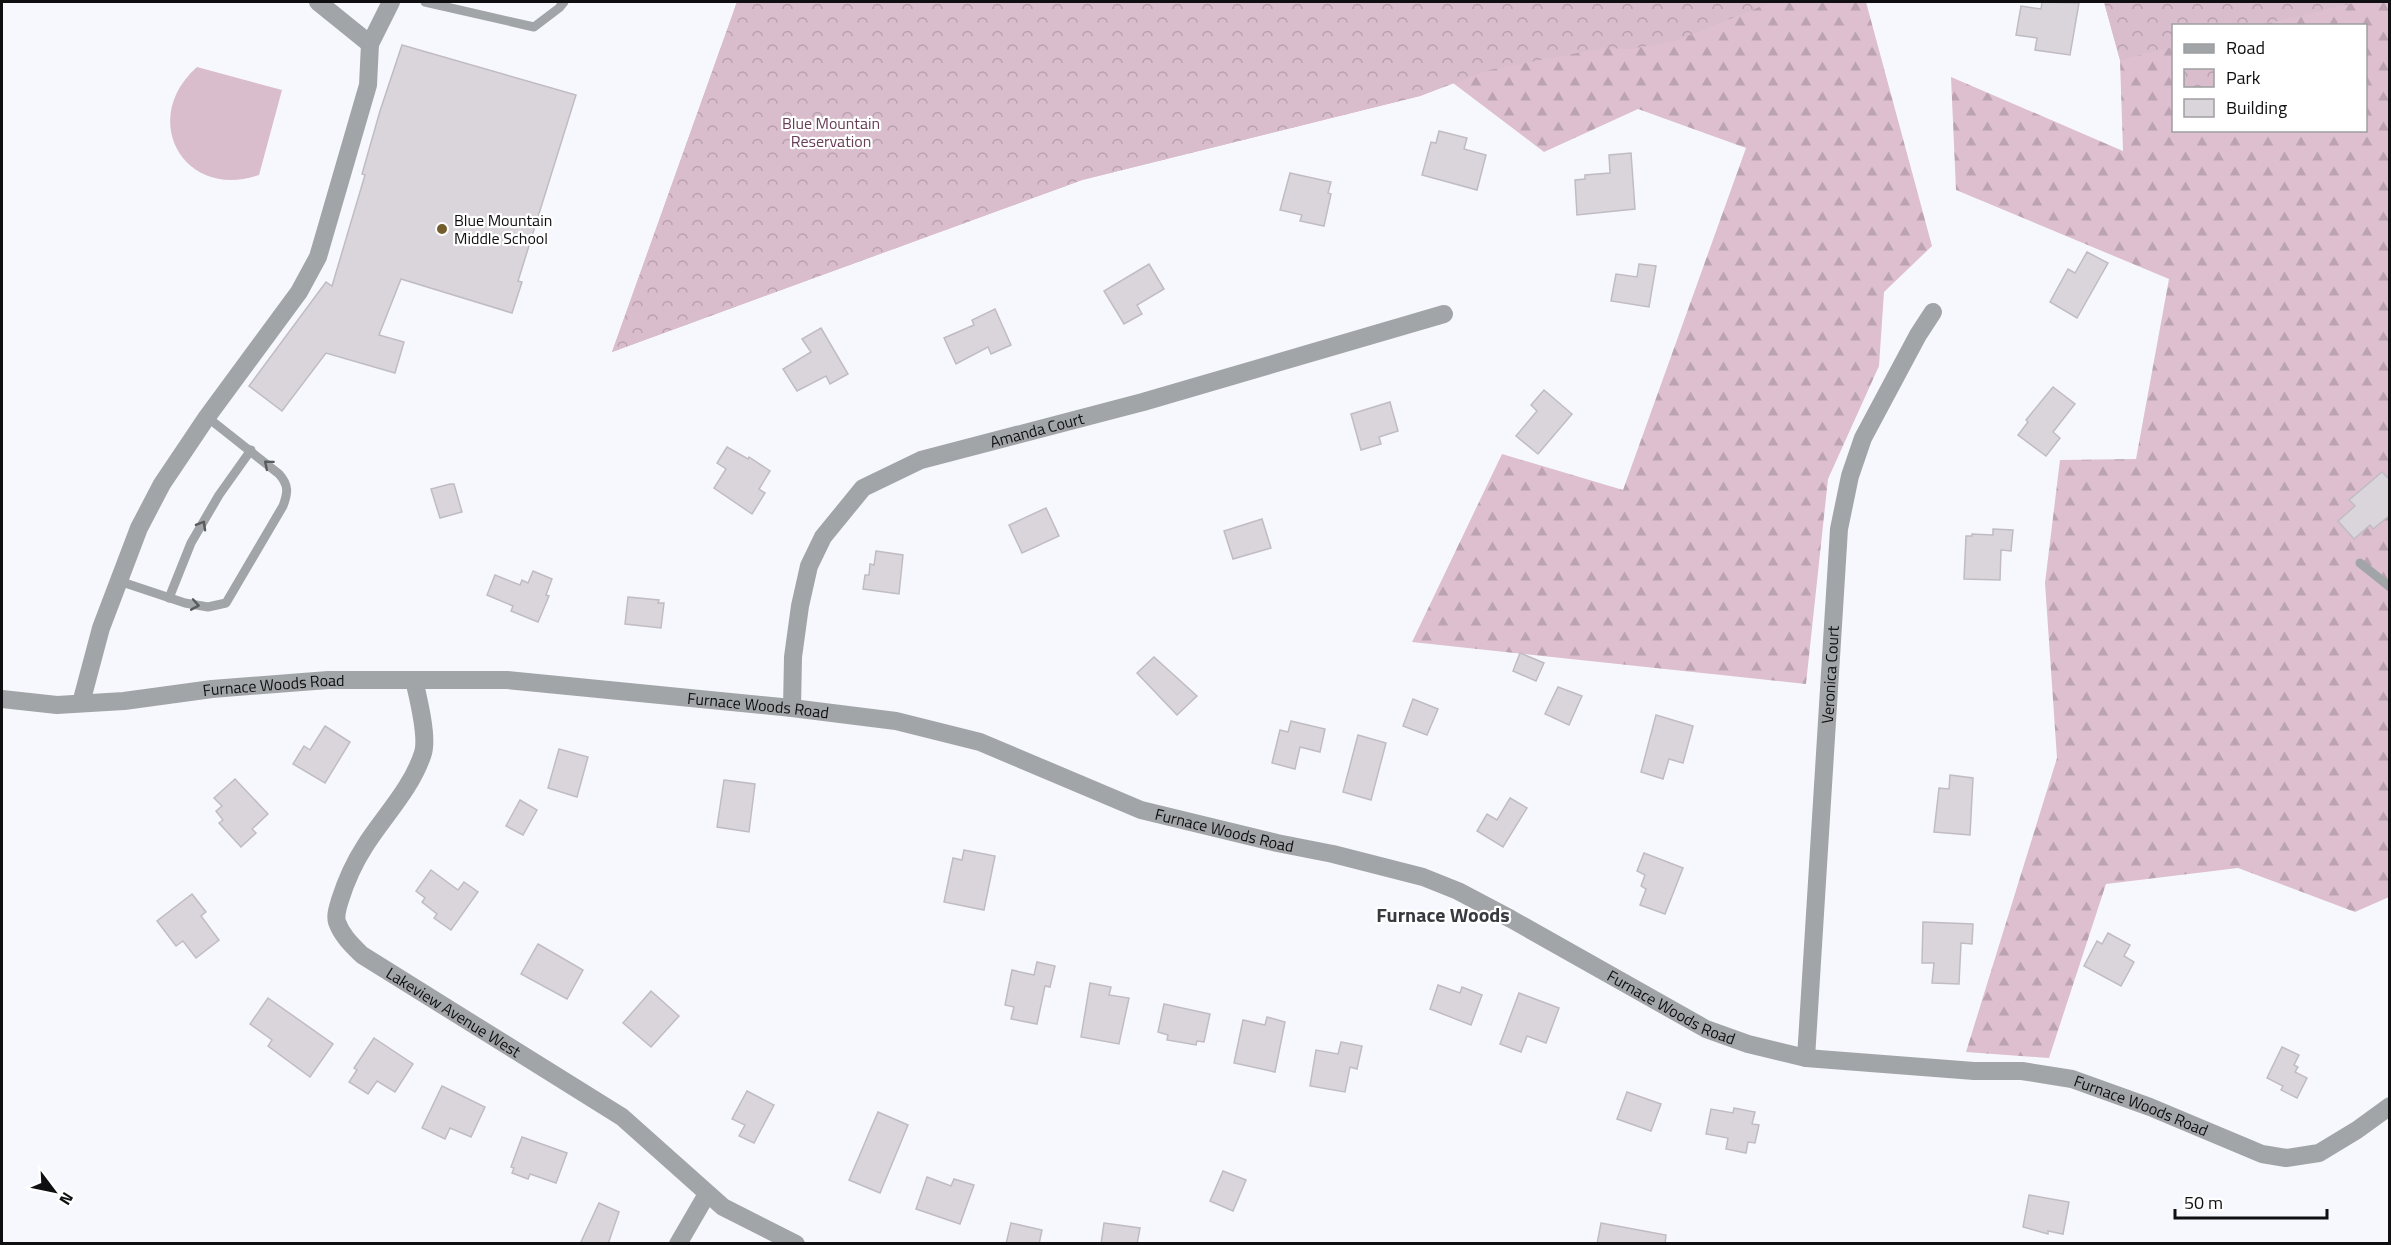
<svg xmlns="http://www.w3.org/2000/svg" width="2391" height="1245" viewBox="0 0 2391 1245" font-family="'Titillium Web',sans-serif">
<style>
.forest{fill:url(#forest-firs);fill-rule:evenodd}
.park{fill:url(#park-crowns)}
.pitch{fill:#d9bdcc}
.building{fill:#d9d5db;stroke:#c0bcc2;stroke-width:1.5}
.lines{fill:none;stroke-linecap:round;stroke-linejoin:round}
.service{stroke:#a2a5a7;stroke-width:9}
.minor{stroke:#a2a5a7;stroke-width:18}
.tertiary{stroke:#a2a5a7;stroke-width:18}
.oneway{stroke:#585a5c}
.poi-dot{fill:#735c2c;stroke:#fff;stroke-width:2}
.labels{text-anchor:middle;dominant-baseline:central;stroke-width:4.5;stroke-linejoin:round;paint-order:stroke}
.park-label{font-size:16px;fill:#683d56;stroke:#fff}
.poi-label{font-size:16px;fill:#0f0f11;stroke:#fff;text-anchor:start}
.street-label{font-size:16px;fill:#0f0f11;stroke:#fff}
.quarter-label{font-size:20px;font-weight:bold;fill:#393a40;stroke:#fff}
</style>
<defs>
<pattern id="forest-firs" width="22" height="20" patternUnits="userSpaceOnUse" patternTransform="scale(1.5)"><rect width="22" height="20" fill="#ddbfcf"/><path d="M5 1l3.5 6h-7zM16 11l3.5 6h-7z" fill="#bca3b1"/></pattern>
<pattern id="park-crowns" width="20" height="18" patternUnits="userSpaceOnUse" patternTransform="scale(1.5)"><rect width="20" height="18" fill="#d9bdcc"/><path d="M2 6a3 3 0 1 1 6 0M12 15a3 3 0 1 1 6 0" fill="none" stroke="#b9a1ae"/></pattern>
</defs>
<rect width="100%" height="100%" fill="#f7f8fe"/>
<g class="forest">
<path d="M737,2H1866L1932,246L1884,292L1879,366L1828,479L1806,684L1412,642L1502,454L1623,490L1746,148L1638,109L1544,152L1453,83L1420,96L1082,180L612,352Z"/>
<path d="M2104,2H2389V897L2355,912L2238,868L2106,884L2049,1058L1966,1052L2057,758L2045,583L2060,460L2136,459L2169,279L1956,190L1951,77L2123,151L2120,60ZM2174,26H2366V130H2174Z"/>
</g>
<g class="park">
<path d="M737,2H1772L1675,41L1631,49L1604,48L1489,70L1420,96L1082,180L612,352Z"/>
<path d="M2104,2H2358L2261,25L2174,26L2173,47L2120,60Z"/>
</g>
<path class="pitch" d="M197,67L282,90L259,175C184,201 138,119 197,67Z"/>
<g class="building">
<path d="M2042,2L2079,3L2070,55L2035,50L2037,38L2016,35L2021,6L2041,9Z"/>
<path d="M402,45L576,95L518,281L522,282L512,313L401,279L379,335L404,342L395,373L326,353L282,411L249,386L326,282L332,286L365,175L362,174L380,111Z"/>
<path d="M1439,131L1467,138L1464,149L1486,155L1477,190L1422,175L1431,142L1436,143Z"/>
<path d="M1631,153L1635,209L1577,215L1575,180L1585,179V175L1610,173L1609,155Z"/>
<path d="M1290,173L1331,182L1328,193L1331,194L1324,226L1300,221L1302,215L1280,210Z"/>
<path d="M2087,252L2108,263L2077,318L2050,302L2068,269L2075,273Z"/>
<path d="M1149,264L1164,289L1137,305L1142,314L1124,324L1104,291Z"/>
<path d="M1639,264L1656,266L1649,307L1611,301L1616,274L1637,277Z"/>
<path d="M995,309L1011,345L991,354L988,347L956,364L944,338L974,325L972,320Z"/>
<path d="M821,328L848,374L830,384L826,376L797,391L783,369L811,352L802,339Z"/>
<path d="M2053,387L2075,404L2053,432L2060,438L2046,456L2018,435L2028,422L2026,420Z"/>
<path d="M1544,390L1572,414L1538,454L1516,436L1537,411L1531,405Z"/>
<path d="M1390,402L1398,431L1379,437L1381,444L1361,450L1351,414Z"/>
<path d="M727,447L748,459L749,457L770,471L759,489L765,493L752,514L714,488L726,469L717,463Z"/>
<path d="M2382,472L2390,480V515L2373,529L2370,525L2354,539L2338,521L2355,506L2349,500Z"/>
<path d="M450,484H454L462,512L440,518L431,489Z"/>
<path d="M1046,508L1059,536L1022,553L1009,525Z"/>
<path d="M1262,519L1271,548L1233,559L1224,531Z"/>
<path d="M1993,529L2013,530L2011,551L2001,550L2000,580L1964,579L1966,536H1972V534L1993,535Z"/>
<path d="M876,551L903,555L899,594L863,589L865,575H869L870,564L874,565Z"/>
<path d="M533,571L552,579L546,595L549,596L538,622L511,611L513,606L487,595L495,575L520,585L522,580L528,583Z"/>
<path d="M628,597L659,600L658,603H664L661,628L625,624Z"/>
<path d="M1520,653L1544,663L1536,681L1513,671Z"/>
<path d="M1154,657L1197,696L1177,715L1137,673Z"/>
<path d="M1558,687L1582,696L1569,725L1545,714Z"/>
<path d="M1413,699L1438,709L1427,735L1403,726Z"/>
<path d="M1656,715L1693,726L1683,763L1669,759L1663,779L1641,772Z"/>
<path d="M1291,721L1325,729L1320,752L1300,747L1295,769L1272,763L1280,730L1288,732Z"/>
<path d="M325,726L350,742L325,783L293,764L304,746L310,750Z"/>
<path d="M1358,735L1386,743L1371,800L1343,792Z"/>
<path d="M559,749L588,757L577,797L548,788Z"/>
<path d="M1950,775L1973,778L1970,835L1934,832L1939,788L1949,789Z"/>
<path d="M235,779L268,814L252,829L256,833L241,847L219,823L223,820L216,811L222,806L214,798Z"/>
<path d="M724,780L755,784L749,832L717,827Z"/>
<path d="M1510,798L1527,808L1503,847L1477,831L1487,814L1497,820Z"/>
<path d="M520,800L537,810L523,835L506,826Z"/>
<path d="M964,850L995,856L984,910L944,902L953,858L962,860Z"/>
<path d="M1644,853L1683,868L1665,914L1640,905L1646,889L1641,886L1645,875L1637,871Z"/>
<path d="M431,870L458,890L464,882L478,892L451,930L434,918L437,914L422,902L425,898L416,891Z"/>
<path d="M192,894L206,912L201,916L219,940L196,958L183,941L176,946L157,921Z"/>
<path d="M1923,922L1973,924L1972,944L1961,943L1959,984L1932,983L1934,963H1922Z"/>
<path d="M2108,933L2130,945L2124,956L2134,962L2121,986L2084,966L2097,941L2102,944Z"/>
<path d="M538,944L583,970L567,999L521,974Z"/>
<path d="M1037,962L1055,966L1050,987L1045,986L1037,1024L1011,1019L1014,1007L1005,1005L1012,970L1034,975Z"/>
<path d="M1090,983L1111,987L1109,995L1129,998L1119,1044L1081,1037Z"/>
<path d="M1438,985L1460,993L1462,987L1482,995L1471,1025L1430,1009Z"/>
<path d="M651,991L679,1016L651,1047L623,1023Z"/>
<path d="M1519,993L1559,1008L1546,1043L1527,1036L1521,1052L1500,1044Z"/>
<path d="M268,998L333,1044L310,1077L268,1046L272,1040L250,1024Z"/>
<path d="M1164,1004L1210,1014L1204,1042L1197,1041L1196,1045L1167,1040L1168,1035L1158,1032Z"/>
<path d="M1267,1017L1285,1022L1275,1072L1234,1063L1243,1020L1265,1025Z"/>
<path d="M374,1038L413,1064L395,1092L377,1081L368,1094L349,1082L357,1070L354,1068Z"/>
<path d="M1341,1042L1362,1046L1357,1069L1350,1067L1345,1092L1310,1086L1316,1050L1338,1054Z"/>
<path d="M2282,1047L2299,1055L2294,1065L2298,1067L2295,1072L2307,1078L2297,1098L2281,1090L2283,1086L2267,1078Z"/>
<path d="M442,1086L485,1107L471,1137L450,1128L445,1139L422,1128Z"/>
<path d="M747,1091L774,1105L754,1143L739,1136L745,1125L732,1119Z"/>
<path d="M1627,1092L1661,1104L1651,1131L1617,1119Z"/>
<path d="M1734,1108L1755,1112L1752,1124L1759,1125L1755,1143L1748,1142L1746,1153L1726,1149L1728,1138L1706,1134L1711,1109L1733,1113Z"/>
<path d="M878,1112L908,1125L880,1193L849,1180Z"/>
<path d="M522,1137L567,1153L556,1183L530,1174L528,1179L512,1173L514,1168L511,1167Z"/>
<path d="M1223,1171L1246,1180L1233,1211L1210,1201Z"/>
<path d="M927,1177L951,1186L954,1179L974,1185L960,1224L916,1209Z"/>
<path d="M2029,1195L2069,1202L2063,1234L2048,1231V1234L2023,1227Z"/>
<path d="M599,1203L619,1212L608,1244H580Z"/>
<path d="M1011,1223L1042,1230L1039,1244H1006Z"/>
<path d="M1104,1223L1140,1228L1137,1244H1101Z"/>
<path d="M1601,1223L1666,1235L1665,1244H1597Z"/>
</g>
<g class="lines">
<g class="service">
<path d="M425,2L534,27L559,8L564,2"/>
<path d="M2360,563L2390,587"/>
<path d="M119,581L185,603L208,607L226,603L283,506C288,493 289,485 279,474L207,417"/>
<path d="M169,598L191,543L219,495L251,450"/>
</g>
<g class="minor">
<path d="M318,2L370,44L391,2"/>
<path id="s1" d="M414,680C418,697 428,737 423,753C412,788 384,816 365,846C354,863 346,881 340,900C338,907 335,915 337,922C342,936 352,945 362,955L622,1117L723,1207L796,1244"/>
<path d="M81,703L101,628L139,528L162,484L207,417L299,292L318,257L368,85L370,44"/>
<path id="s2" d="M792,708L793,657L800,606L809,566L823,537L863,488L921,460L1143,402L1444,314"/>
<path id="s3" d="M1806,1058L1839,529L1850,476L1863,438L1918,335L1933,312"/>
<path d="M678,1244L707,1194"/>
</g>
<path class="tertiary" id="s4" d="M2,699L57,705L124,701L212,689L328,680H507L792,708L896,721L980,742L1141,810L1277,843L1333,854L1423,877L1458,891L1511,919L1706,1029L1748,1044L1806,1058L1974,1071H2022L2072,1079L2150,1107L2262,1154L2286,1158L2319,1153L2357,1130L2390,1106"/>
</g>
<defs><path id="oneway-chevron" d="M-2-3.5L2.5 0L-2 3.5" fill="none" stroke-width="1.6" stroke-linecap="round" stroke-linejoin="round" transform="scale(1.5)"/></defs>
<g class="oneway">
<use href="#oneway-chevron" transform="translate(268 464) rotate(-140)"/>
<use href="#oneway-chevron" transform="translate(202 525) rotate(-60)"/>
<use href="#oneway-chevron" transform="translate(195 605) rotate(10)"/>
</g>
<circle class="poi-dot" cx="442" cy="229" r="6"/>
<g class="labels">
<g class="park-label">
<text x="831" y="123">Blue Mountain<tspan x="831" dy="18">Reservation</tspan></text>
</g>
<g class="poi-label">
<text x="454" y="220">Blue Mountain<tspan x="454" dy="18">Middle School</tspan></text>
</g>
<g class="street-label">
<text stroke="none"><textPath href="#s2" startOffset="423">Amanda Court</textPath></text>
<text stroke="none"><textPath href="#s3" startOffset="384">Veronica Court</textPath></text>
<text stroke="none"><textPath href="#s4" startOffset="273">Furnace Woods Road</textPath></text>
<text stroke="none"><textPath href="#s4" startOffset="759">Furnace Woods Road</textPath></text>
<text stroke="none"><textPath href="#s4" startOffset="1245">Furnace Woods Road</textPath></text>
<text stroke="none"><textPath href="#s4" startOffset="1730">Furnace Woods Road</textPath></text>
<text stroke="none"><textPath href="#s1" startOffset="416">Lakeview Avenue West</textPath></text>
<text stroke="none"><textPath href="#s4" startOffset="2216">Furnace Woods Road</textPath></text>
</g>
<g class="quarter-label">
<text x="1443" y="914">Furnace Woods</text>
</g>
</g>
<rect width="2391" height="1245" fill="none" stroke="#0f0f11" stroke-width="6"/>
<rect x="2172" y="24" width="195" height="108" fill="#ffffff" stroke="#9f9fa0" stroke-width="1.5"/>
<rect x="2184" y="44" width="30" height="9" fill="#a2a5a7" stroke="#9f9fa0" stroke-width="1.5"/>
<text x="2226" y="54" font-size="18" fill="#0f0f11">Road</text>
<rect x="2184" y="69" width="30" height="18" fill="url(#park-crowns)" stroke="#9f9fa0" stroke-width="1.5"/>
<text x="2226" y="84" font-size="18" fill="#0f0f11">Park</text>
<rect x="2184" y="99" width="30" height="18" fill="#d9d5db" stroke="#9f9fa0" stroke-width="1.5"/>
<text x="2226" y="114" font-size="18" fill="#0f0f11">Building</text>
<g transform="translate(54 1191) rotate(122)" stroke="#ffffff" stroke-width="4.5" paint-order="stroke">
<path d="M0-4.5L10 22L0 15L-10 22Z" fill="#0f0f11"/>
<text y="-9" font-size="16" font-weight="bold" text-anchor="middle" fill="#0f0f11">N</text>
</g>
<path d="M2175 1209v9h152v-9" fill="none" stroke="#0f0f11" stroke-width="3"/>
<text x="2184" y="1209" font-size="18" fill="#0f0f11" stroke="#ffffff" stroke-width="4.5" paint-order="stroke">50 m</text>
</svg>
